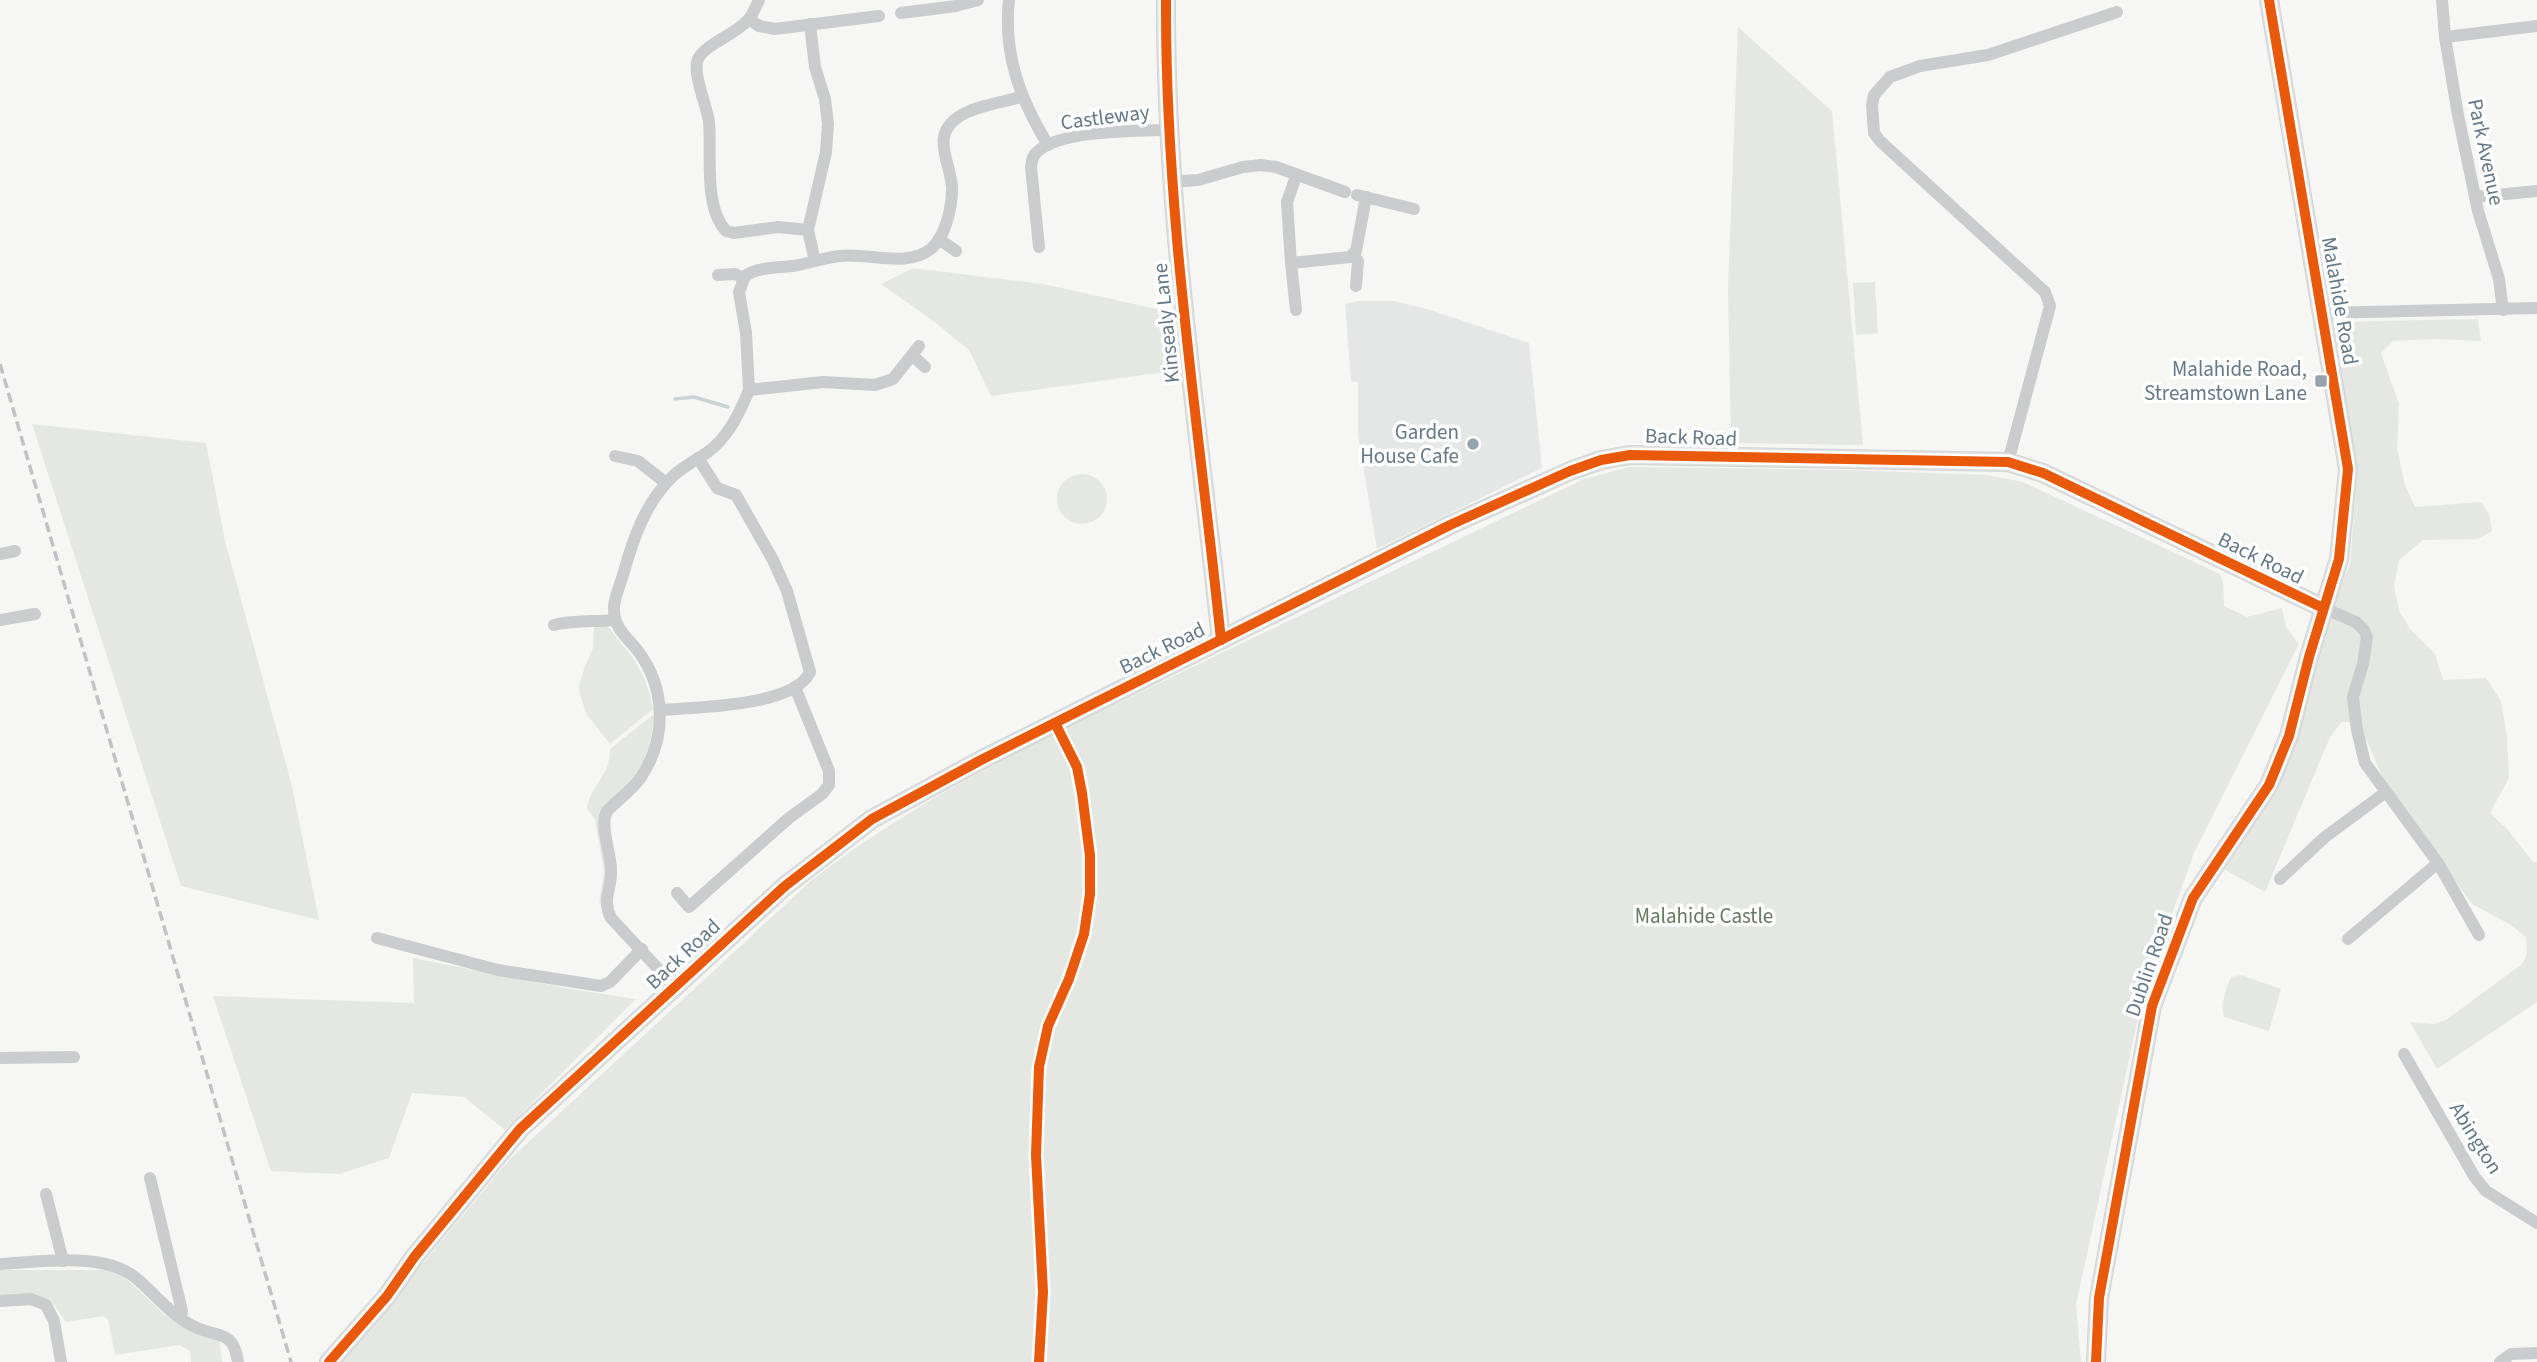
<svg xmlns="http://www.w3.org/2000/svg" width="2537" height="1362" viewBox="0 0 2537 1362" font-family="'Source Sans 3',sans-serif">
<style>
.built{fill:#e5e6e6}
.green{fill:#e5e8e2}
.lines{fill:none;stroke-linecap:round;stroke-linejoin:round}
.stream{stroke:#cad3d6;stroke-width:3.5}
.secondary-casing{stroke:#d3d4d4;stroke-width:20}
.street{stroke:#cbcccd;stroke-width:12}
.secondary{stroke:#dfe0e1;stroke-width:18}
.rail{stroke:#c0c2c3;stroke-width:3.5;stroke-dasharray:10 5;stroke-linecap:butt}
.cycleway-casing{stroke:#fff;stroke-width:15}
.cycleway{stroke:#e8590c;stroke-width:10}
.poi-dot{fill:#98a4ad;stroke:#fff;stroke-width:2.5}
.labels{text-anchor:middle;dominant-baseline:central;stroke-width:7;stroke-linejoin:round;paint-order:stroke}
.street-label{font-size:21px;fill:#657886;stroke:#fff}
.poi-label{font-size:21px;fill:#657886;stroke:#fff;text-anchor:end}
.park-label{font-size:21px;fill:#667860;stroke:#fff}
</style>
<rect width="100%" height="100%" fill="#f6f6f5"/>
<path class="built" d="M1358,301H1394L1427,309L1529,343L1542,468L1377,549L1358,435V382L1351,381L1345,304Z"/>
<g class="green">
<path d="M1738,27L1832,111L1863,445L1731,443L1728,289Z"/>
<path d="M913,268L1043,284L1175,313L1180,370L991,396L969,350L932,320L881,284Z"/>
<path d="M1875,282L1878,333L1856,335L1853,283Z"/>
<path d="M2478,319L2481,341L2433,339L2393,341L2381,353L2399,404L2397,449L2405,485L2415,507L2481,502L2489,514L2492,531L2478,539L2423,540L2399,560L2394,586L2399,611L2410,629L2435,654L2443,680L2486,678L2501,701L2507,736L2509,778L2490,813L2508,830L2533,862H2537V1002L2437,1069L2410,1022L2433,1024L2446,1020L2522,964L2527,954L2526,937L2511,925L2472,904L2412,823L2381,774L2363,732L2353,722H2342L2330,737L2265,892L2220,867L2260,813L2326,624L2350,563L2358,468L2332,322Z"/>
<path d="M32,424L206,443L225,541L292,786L319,920L181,886Z"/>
<path d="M1629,467L1848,470L1987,475L2023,482L2220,574L2223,582L2224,606L2247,617L2282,608L2286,627L2299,644L2194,853L2143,995L2076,1305L2081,1362H340L510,1159L813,879C924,793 1052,735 1178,674C1313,609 1449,544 1584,479Z"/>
<circle cx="1082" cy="499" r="25"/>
<path d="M606,626C611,629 613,633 617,638C638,663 647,677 653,709L610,744L587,715L580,695L579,685L584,669L593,648L594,627Z"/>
<path d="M654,714C651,757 640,772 610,801L607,870L601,904L599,905L604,872L595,819L587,809C590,784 610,778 610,749Z"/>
<path d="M413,958L571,989L636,999L505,1130L464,1097L412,1093L389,1158L339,1174L271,1171L213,996L414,1003Z"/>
<path d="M2241,975L2281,989L2269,1031L2224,1017C2220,1004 2226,989 2231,977Z"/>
<path d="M0,1270H106L124,1277L164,1314L190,1331L219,1339L222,1362H191L190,1351L179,1345L115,1355L108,1319L103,1316L66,1322L52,1302L0,1296Z"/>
</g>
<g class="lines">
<path class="stream" d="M675,399L694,397L728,407"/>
<g class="secondary-casing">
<g id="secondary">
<path d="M1166,0C1165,215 1199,427 1221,640"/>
<path d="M329,1362L387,1296L415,1256L520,1129L785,886L872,819L981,760L1450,525L1570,471L1601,460L1630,455L2008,462L2043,473L2323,608"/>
<path d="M2096,1362L2099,1298L2152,1006L2193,898L2269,785L2289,736L2309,657L2339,559L2348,469L2269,0"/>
</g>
</g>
<g class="street">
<path d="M759,0C756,6 753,14 749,19C737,34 705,44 698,59C692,73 707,106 709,122C712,153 703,206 726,231L734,233L778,227L808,230"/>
<path d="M1009,0C1003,54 1020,99 1048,145"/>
<path d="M2442,0L2445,37L2458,115L2478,211L2499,279L2503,310"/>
<path d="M901,13L956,6L978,0"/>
<path d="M749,19L759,26L775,29L879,16"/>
<path d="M810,24L815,67L825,99L828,124L826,152L808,230L815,261"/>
<path d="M2445,37L2537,26"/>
<path d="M1296,176L1287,202L1291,263L1350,257L1356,251L1366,197"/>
<path d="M1172,182L1198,180L1243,167L1261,165L1276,167L1345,192"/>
<path d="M1357,195L1414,209"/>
<path d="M2475,197L2537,191"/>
<path d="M939,239L956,251"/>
<path d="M1039,247L1031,167C1032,161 1032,156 1037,152C1059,130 1136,131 1168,130"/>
<path d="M1353,254L1358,261L1356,286"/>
<path d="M1291,263L1296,310"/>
<path d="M718,275L735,274L744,278"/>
<path d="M2322,313L2537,308"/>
<path d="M912,355L925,367"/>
<path d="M749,390L823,382L875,385L893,379L919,346"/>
<path d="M615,456L638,461L666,483"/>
<path d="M2008,462L2050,306L2045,292L1880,141L1874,133L1872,105L1874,95L1890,77L1920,66L1988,55L2117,12"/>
<path d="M0,554L15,551"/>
<path d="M2323,608L2356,622L2364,630L2367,637L2363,664L2353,697L2357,730L2365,763L2438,863L2479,935"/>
<path d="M0,620L35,614"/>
<path d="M554,625C575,620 593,622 615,620"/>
<path d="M661,710C695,707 794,707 810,672L787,591L773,560L736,495L717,488L698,458"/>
<path d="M2280,879L2325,837L2386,792"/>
<path d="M677,893L689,907L789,818L822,794L829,785V771L795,687"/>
<path d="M377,938L498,970L601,986L610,982L642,949"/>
<path d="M2348,939L2438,863"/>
<path d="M675,987L611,918C601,900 613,885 611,868C610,851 602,833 605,816L607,811C619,799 632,790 641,777C667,738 666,688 638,651C626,636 613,628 614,606C615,596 620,585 623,575C633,539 645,503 673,476C684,466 696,460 708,452C727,438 738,416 747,395L749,390L746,333L739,292L745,276C758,267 777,268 792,266C808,264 823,258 839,256C868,252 907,269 932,248C946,235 952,207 952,188C951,162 929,135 960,116C975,106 1004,102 1021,97"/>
<path d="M2404,1054L2474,1176L2486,1191L2537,1223"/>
<path d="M0,1058L74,1057"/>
<path d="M150,1178L182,1311L181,1317"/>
<path d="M46,1194L63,1261"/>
<path d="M0,1264C40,1262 103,1251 136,1278C154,1293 172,1316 193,1326C218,1339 233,1328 238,1362"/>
<path d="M0,1301L31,1299L46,1305L54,1321L61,1362"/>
<path d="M2500,1362L2511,1354L2537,1353"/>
</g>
<use href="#secondary" class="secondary"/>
<path class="rail" d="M0,364L291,1362"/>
<g class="cycleway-casing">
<g id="cycleway">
<path d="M1166,0C1165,215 1199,427 1221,640"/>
<path d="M329,1362L387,1296L415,1256L520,1129L785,886L872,819L981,760L1450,525L1570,471L1601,460L1630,455L2008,462L2043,473L2323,608"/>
<path d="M1039,1362L1043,1292L1036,1155L1039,1067L1048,1026L1069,979L1084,934L1090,894V856L1082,793L1077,767L1055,723"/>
<path d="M2096,1362L2099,1298L2152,1006L2193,898L2269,785L2289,736L2309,657L2339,559L2348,469L2269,0"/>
</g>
</g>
<use href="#cycleway" class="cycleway"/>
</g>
<g class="poi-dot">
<rect x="2314" y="374" width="14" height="14" rx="3.5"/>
<circle cx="1473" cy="444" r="7"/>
</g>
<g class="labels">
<g class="street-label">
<text transform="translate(1105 117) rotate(-7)">Castleway</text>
<text transform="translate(2486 152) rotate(78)">Park Avenue</text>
<text transform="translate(2340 301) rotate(80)">Malahide Road</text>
<text transform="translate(1166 323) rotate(-96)">Kinsealy Lane</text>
<text transform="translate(1691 437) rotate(2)">Back Road</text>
<text transform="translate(2261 558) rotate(26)">Back Road</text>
<text transform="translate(1162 648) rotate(-26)">Back Road</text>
<text transform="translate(683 954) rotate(-43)">Back Road</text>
<text transform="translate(2149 965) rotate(-71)">Dublin Road</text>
<text transform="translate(2476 1138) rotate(58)">Abington</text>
</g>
<g class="poi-label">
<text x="2307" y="369">Malahide Road,<tspan x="2307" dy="24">Streamstown Lane</tspan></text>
<text x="1459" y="432">Garden<tspan x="1459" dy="24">House Cafe</tspan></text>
</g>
<g class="park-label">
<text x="1704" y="916">Malahide Castle</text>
</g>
</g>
</svg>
